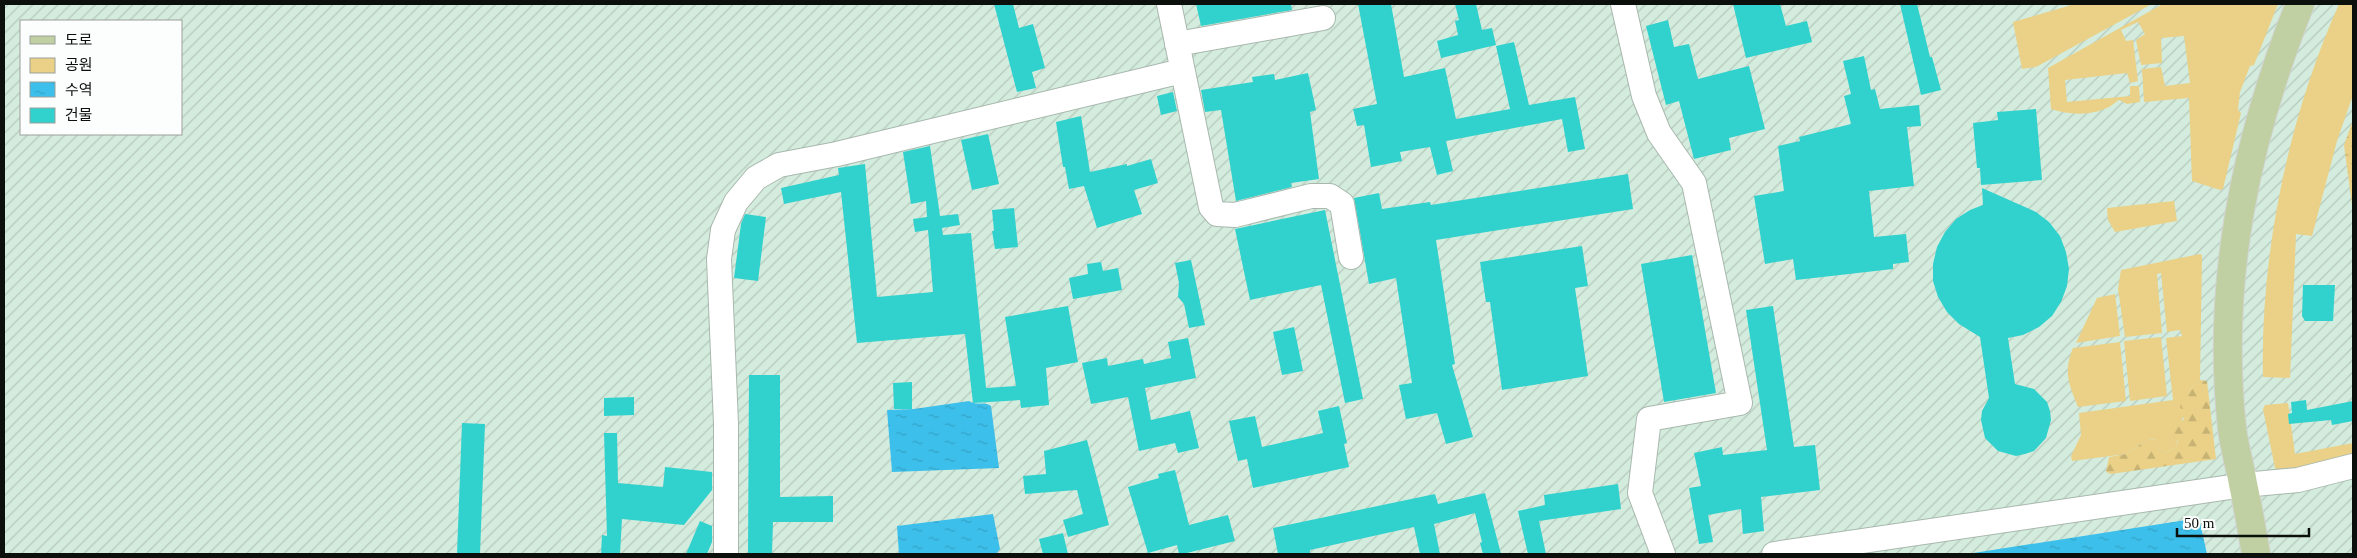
<svg xmlns="http://www.w3.org/2000/svg" width="2357" height="558" viewBox="0 0 2357 558" font-family="'Times New Roman','Noto Sans KR',serif">
<style>
.industrial{fill:url(#industrial-furrows);fill-rule:evenodd}
.green{fill:#ead187}
.forest{fill:url(#forest-firs)}
.wetland{fill:url(#wetland-marsh)}
.water{fill:url(#water-ripples)}
.building{fill:#31d2cd}
.lines{fill:none;stroke-linecap:round;stroke-linejoin:round}
.minor-casing{stroke:#a8b8ae;stroke-width:26}
.major-casing{stroke:#d3d4d3;stroke-width:30}
.minor{stroke:#fff;stroke-width:24}
.major{stroke:#c0d0a3;stroke-width:28}
</style>
<defs>
<pattern id="industrial-furrows" width="10" height="10" patternUnits="userSpaceOnUse" patternTransform="scale(1.25)"><rect width="10" height="10" fill="#d4ecdd"/><path d="M-1 1l2-2M0 10L10 0M9 11l2-2" fill="none" stroke="#b5c9bc"/></pattern>
<pattern id="forest-firs" width="22" height="20" patternUnits="userSpaceOnUse" patternTransform="scale(1.25)"><rect width="22" height="20" fill="#ead187"/><path d="M5 1l3.5 6h-7zM16 11l3.5 6h-7z" fill="#c7b273"/></pattern>
<pattern id="wetland-marsh" width="20" height="14" patternUnits="userSpaceOnUse" patternTransform="scale(1.25)"><rect width="20" height="14" fill="#ead187"/><path d="M1 5h8M5 5V1M11 12h8M15 12V8" fill="none" stroke="#c7b273"/></pattern>
<pattern id="water-ripples" width="26" height="14" patternUnits="userSpaceOnUse" patternTransform="scale(1.25)"><rect width="26" height="14" fill="#3cbfea"/><path d="M2 4q2-2 4 0t4 0M15 11q2-2 4 0t4 0" fill="none" stroke="#33a3c8"/></pattern>
</defs>
<rect width="100%" height="100%" fill="#e5f5eb"/>
<path class="industrial" d="M4,4H2353V554H4ZM21,21H181V134H21Z"/>
<g class="green">
<path d="M2075,4H2152L2036,67L2022,69L2013,22Z"/>
<path d="M2163,4H2278L2254,65L2250,66L2240,92L2238,110L2241,113L2223,189L2220,190L2192,181L2189,98L2144,102L2142,69L2161,67L2165,86L2190,83L2184,36L2161,38L2162,63L2141,65L2136,40L2145,34L2138,22L2121,30L2126,41L2133,40L2138,81L2130,83L2127,73L2065,80L2067,102L2130,96V86H2139L2140,102L2127,104L2119,100C2115,102 2113,105 2109,107C2091,116 2070,115 2051,109L2048,68Z"/>
<path d="M2339,4H2353V95L2337,141L2312,236L2296,234L2290,378L2263,377C2260,253 2289,116 2339,4Z"/>
<path d="M2174,201L2177,221L2115,232L2108,220L2107,208Z"/>
<path d="M2200,254L2202,255L2200,380L2189,390L2176,447L2166,453L2159,448L2156,439L2147,440L2126,454L2072,461L2071,456L2081,435L2079,413L2173,400L2166,338L2182,336L2180,330L2167,332L2161,273L2157,274L2162,333L2125,337L2118,289L2121,270Z"/>
<path d="M2115,294L2120,336L2076,343L2097,298Z"/>
<path d="M2161,337L2167,396L2130,401L2124,341Z"/>
<path d="M2120,342L2126,401L2078,407C2069,384 2063,372 2073,348Z"/>
<path d="M2288,403L2295,454L2353,443V459L2280,473L2275,468L2263,409L2265,405Z"/>
</g>
<path class="forest" d="M2200,380L2207,381L2216,459L2111,474L2106,472L2109,457L2126,454L2147,440L2157,439L2159,448L2166,453L2176,447L2178,441L2173,432L2184,419L2180,406L2189,390Z"/>
<path class="wetland" d="M2353,120V213L2344,145Z"/>
<g class="water">
<path d="M969,401C976,406 984,401 991,406L999,468L892,472L887,410L914,409Z"/>
<path d="M993,514L1000,549L996,554H899L897,526Z"/>
<path d="M2199,518L2207,554H1967Z"/>
</g>
<g class="building">
<path d="M994,4H1013L1019,28L1033,24L1045,68L1032,72L1036,88L1017,92Z"/>
<path d="M1196,4H1291L1292,10L1201,26Z"/>
<path d="M1358,4H1391L1404,77L1445,68L1456,119L1510,109L1496,46L1514,42L1529,105L1575,97L1585,149L1568,152L1562,119L1446,141L1453,171L1437,175L1430,147L1400,152L1402,161L1371,167L1364,125L1357,126L1353,109L1377,104Z"/>
<path d="M1455,4H1476L1482,30L1492,28L1496,45L1441,58L1437,41L1458,35L1455,21L1459,20Z"/>
<path d="M1733,4H1780L1786,26L1807,21L1812,42L1746,58Z"/>
<path d="M1900,4H1917L1930,57H1932L1941,90L1921,95Z"/>
<path d="M1668,20L1674,47L1689,44L1698,79L1749,66L1765,129L1729,138L1731,150L1694,159L1679,101L1666,105L1646,26Z"/>
<path d="M1864,56L1871,90L1875,89L1880,109L1919,105L1921,126L1907,127L1914,186L1869,191L1874,237L1906,234L1909,262L1893,264V269L1796,280L1793,259L1765,264L1754,196L1784,191L1778,146L1800,141L1799,137L1851,124L1844,96L1851,94L1843,61Z"/>
<path d="M1308,73L1316,110L1310,112L1319,179L1291,183L1292,187L1236,201L1221,110L1205,112L1201,90L1253,82L1252,77L1274,74L1275,80Z"/>
<path d="M1173,92L1177,111L1161,115L1157,96Z"/>
<path d="M2036,109L2042,180L1981,185L1980,168H1977L1973,123L1998,120L1997,112Z"/>
<path d="M1081,116L1090,172L1127,164V166L1151,159L1158,183L1134,190L1142,214L1097,228L1084,186L1069,189L1065,167H1063L1056,122Z"/>
<path d="M988,134L999,184L972,190L961,140Z"/>
<path d="M930,146L940,216L958,214L960,225L942,228L943,235L971,233L986,388L1016,386L1005,317L1068,306L1078,362L1046,368L1049,405L1021,408L1020,400L973,403L965,334L857,343L841,192L784,204L781,188L839,175L838,168L865,164L877,297L933,292L928,230L915,232L913,219L927,217L926,201L911,204L903,152Z"/>
<path d="M1628,174L1633,209L1436,240L1455,364L1452,365L1473,437L1446,444L1437,413L1406,419L1399,385L1412,383L1396,278L1369,284L1354,198L1379,193L1382,209L1430,202L1431,205Z"/>
<path d="M1982,188L2036,212L2049,222L2060,236L2066,252L2069,269L2067,286L2061,302L2052,316L2039,327L2023,335L2008,338L2015,384L2034,389L2047,402L2050,411L2051,420L2046,438L2034,451L2025,454L2016,456L1998,451L1985,438L1981,420L1982,411L1989,398L1980,337L1959,324L1947,312L1938,297L1933,281V264L1937,247L1945,232L1956,219L1970,210L1983,205Z"/>
<path d="M1014,208L1018,247L995,249L992,231H994L992,210Z"/>
<path d="M1325,210L1363,399L1345,403L1321,285L1250,300L1235,229Z"/>
<path d="M745,214L766,217L758,281L734,278L741,224Z"/>
<path d="M1582,246L1588,286L1575,288L1588,376L1502,390L1490,302H1486L1480,262Z"/>
<path d="M1692,255L1716,393L1664,402L1641,264Z"/>
<path d="M1191,260L1205,325L1189,328L1184,304L1178,297L1179,283L1175,263Z"/>
<path d="M1101,262L1103,271L1118,268L1122,290L1073,299L1069,278L1088,274L1087,264Z"/>
<path d="M2303,285H2335L2333,321H2305L2302,316Z"/>
<path d="M1773,306L1794,447L1815,445L1820,490L1761,497L1764,531L1743,534L1741,509L1708,515L1713,542L1699,544L1689,488L1701,486L1694,453L1722,447L1723,455L1767,450L1746,310Z"/>
<path d="M1294,327L1303,371L1282,375L1273,332Z"/>
<path d="M1188,338L1196,378L1145,388L1151,420L1190,411L1199,448L1178,453L1175,443L1139,451L1128,397L1091,404L1082,363L1107,358L1108,366L1143,359L1144,364L1171,358L1168,342Z"/>
<path d="M749,375H780V497L833,496V522H773L772,554H748Z"/>
<path d="M912,382V409H894L893,383Z"/>
<path d="M634,397V415L604,416V398Z"/>
<path d="M2306,400L2307,410L2353,401V421L2332,425L2331,420L2289,424L2288,414L2292,413L2291,402Z"/>
<path d="M1339,406L1347,443L1344,444L1349,467L1253,488L1247,459L1238,461L1229,421L1255,416L1262,447L1323,433L1318,411Z"/>
<path d="M462,423L485,424L480,554H457Z"/>
<path d="M604,433H617L618,483L663,487L665,467L712,472V490L684,525L622,519L620,554H601L602,535L607,536Z"/>
<path d="M1087,440L1109,525L1068,537L1063,520L1083,514L1077,490L1025,494L1023,476L1046,474L1044,451Z"/>
<path d="M1175,470L1189,525L1228,515L1235,541L1183,554H1179L1177,545L1148,553L1128,487L1159,478L1158,474Z"/>
<path d="M1618,484L1621,509L1539,521L1546,554H1528L1518,511L1545,505L1544,495Z"/>
<path d="M1485,493L1501,554H1483L1480,543L1482,542L1475,513L1434,524L1440,554H1420L1414,527L1310,550V554H1278L1273,528L1435,494L1438,504Z"/>
<path d="M700,521L712,526V542L707,554H686Z"/>
<path d="M1063,533L1068,554H1043L1039,539Z"/>
</g>
<g class="lines">
<g class="minor-casing">
<g id="minor">
<path d="M1169,4L1211,207L1217,214L1235,215L1311,196H1330L1342,204L1351,257"/>
<path d="M1623,4L1644,96L1659,133L1694,183L1740,403L1649,419L1640,493L1663,554"/>
<path d="M1177,44L1323,18"/>
<path d="M726,554V424L719,259L723,230L736,202L756,178L779,165L837,154L1182,71"/>
<path d="M1774,554L2244,485L2298,480L2353,466"/>
</g>
</g>
<g class="major-casing">
<path id="major" d="M2256,554C2252,531 2248,507 2243,484C2240,465 2234,447 2232,428C2216,281 2246,140 2300,4"/>
</g>
<use href="#minor" class="minor"/>
<use href="#major" class="major"/>
</g>
<rect width="2357" height="558" fill="none" stroke="#0b100d" stroke-width="10"/>
<rect x="20" y="20" width="162" height="115" fill="#fbfefc" stroke="#9b9f9c"/>
<rect x="30" y="36" width="25" height="8" fill="#c0d0a3" stroke="#9b9f9c"/>
<text x="65" y="45" font-size="15" fill="#0b100d">도로</text>
<rect x="30" y="58" width="25" height="15" fill="#ead187" stroke="#9b9f9c"/>
<text x="65" y="70" font-size="15" fill="#0b100d">공원</text>
<rect x="30" y="82" width="25" height="15" fill="url(#water-ripples)" stroke="#9b9f9c"/>
<text x="65" y="95" font-size="15" fill="#0b100d">수역</text>
<rect x="30" y="108" width="25" height="15" fill="#31d2cd" stroke="#9b9f9c"/>
<text x="65" y="120" font-size="15" fill="#0b100d">건물</text>
<path d="M2177 528v8h132v-8" fill="none" stroke="#0b100d" stroke-width="2.5"/>
<text x="2184" y="528" font-size="15" fill="#0b100d" stroke="#fbfefc" stroke-width="4" paint-order="stroke">50 m</text>
</svg>
